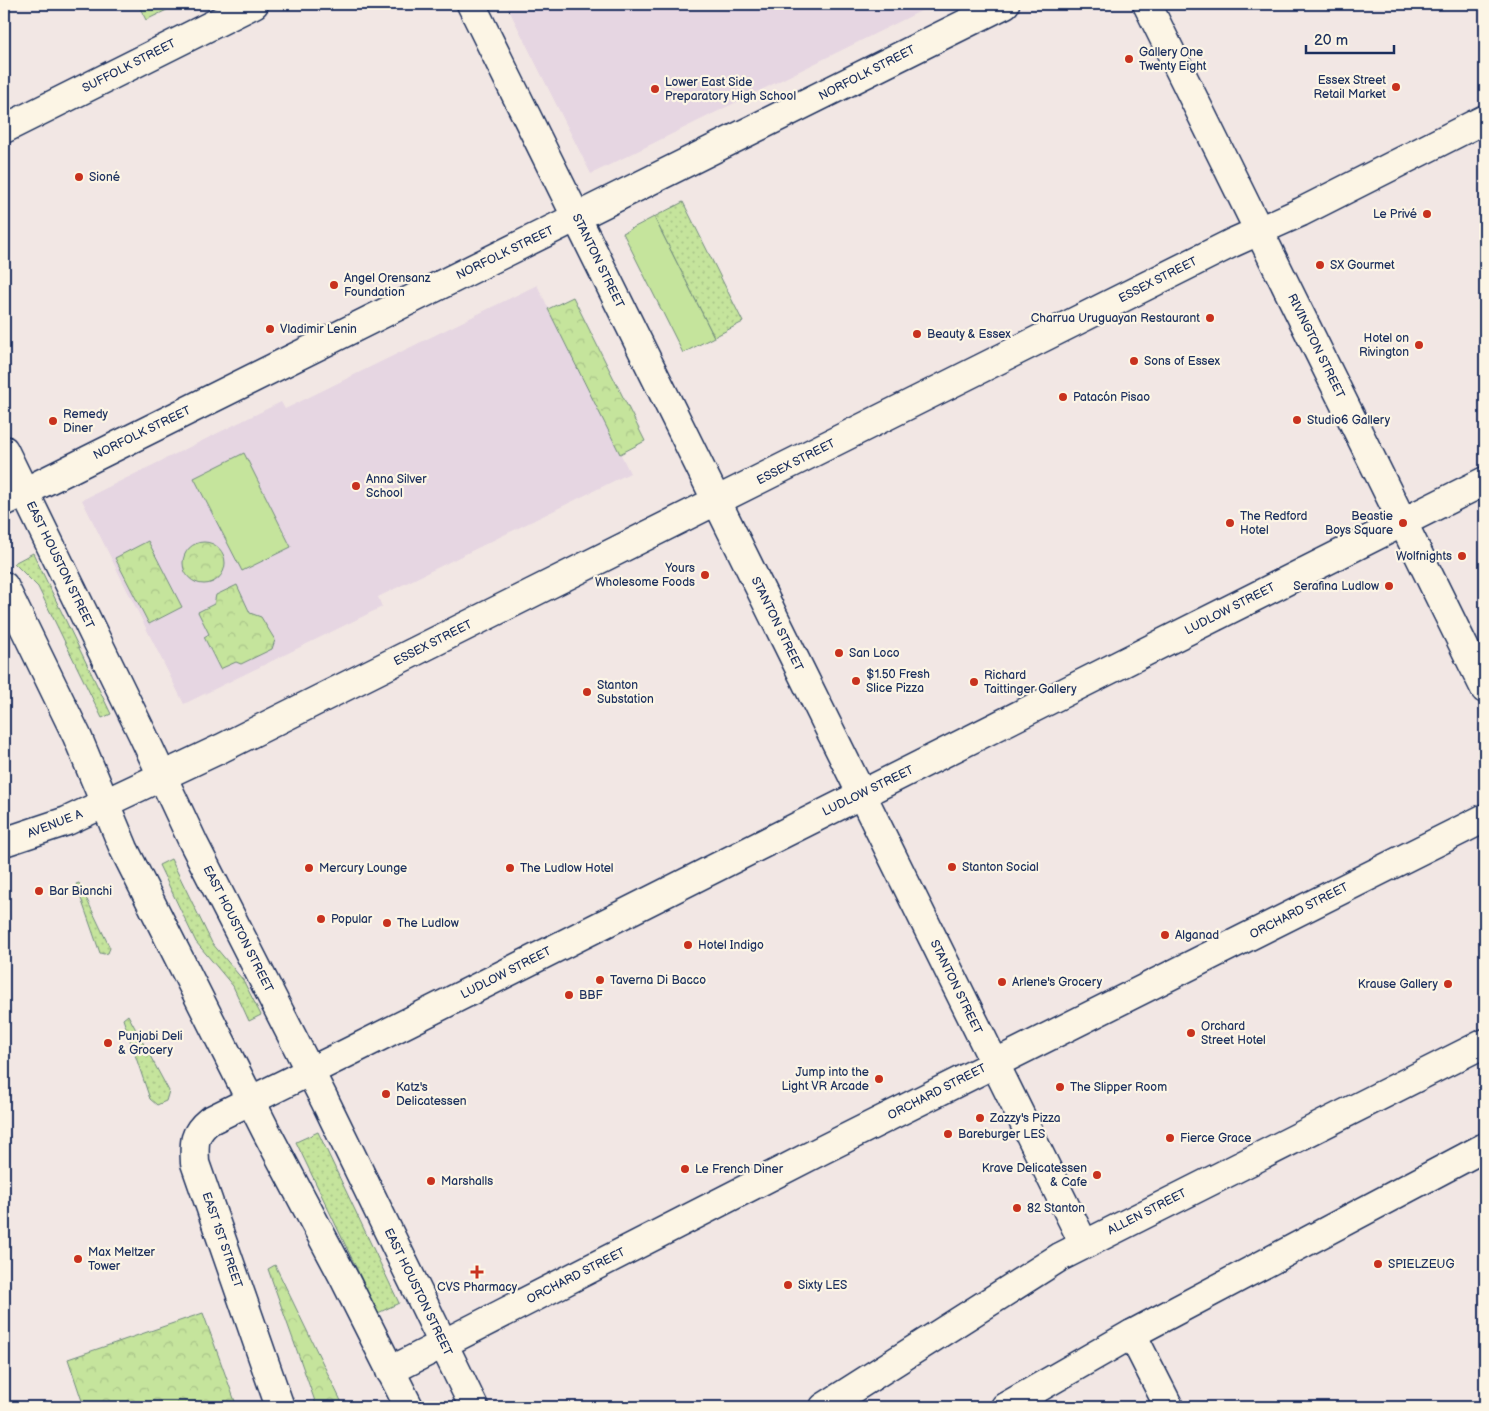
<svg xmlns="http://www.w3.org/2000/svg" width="1489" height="1411" viewBox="0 0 1489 1411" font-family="'Balsamiq Sans',sans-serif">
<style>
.built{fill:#e6d6e2}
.grass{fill:url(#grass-dots);stroke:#708a7d}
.forest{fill:url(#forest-crowns);stroke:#708a7d}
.garden{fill:#c5e49c;stroke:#708a7d}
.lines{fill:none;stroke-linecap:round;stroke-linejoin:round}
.minor-casing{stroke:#1b2f5e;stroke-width:31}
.major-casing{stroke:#1b2f5e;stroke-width:31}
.minor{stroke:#fcf5e5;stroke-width:28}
.major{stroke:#fcf5e5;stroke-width:28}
.poi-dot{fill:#c8321e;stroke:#fcf5e5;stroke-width:2}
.labels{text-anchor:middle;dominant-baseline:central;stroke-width:4.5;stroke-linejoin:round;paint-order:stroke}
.poi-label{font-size:12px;fill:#1b2f5e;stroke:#fcf5e5;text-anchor:start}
.street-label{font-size:12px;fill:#1b2f5e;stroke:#fcf5e5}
</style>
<defs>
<pattern id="grass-dots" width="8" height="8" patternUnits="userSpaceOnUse" patternTransform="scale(1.25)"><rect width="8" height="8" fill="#c5e49c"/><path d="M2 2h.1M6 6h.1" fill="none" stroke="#a9c489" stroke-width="1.8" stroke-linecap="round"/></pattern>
<pattern id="forest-crowns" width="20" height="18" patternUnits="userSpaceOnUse" patternTransform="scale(1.25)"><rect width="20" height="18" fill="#c5e49c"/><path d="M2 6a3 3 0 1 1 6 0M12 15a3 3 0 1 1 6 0" fill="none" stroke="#a9c489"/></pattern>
</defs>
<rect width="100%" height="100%" fill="#f2e7e4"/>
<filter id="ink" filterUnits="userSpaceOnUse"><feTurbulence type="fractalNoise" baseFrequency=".02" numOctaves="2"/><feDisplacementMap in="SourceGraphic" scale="10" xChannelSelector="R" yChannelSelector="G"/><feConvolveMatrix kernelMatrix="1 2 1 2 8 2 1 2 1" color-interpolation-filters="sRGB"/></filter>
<g filter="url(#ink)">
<g class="built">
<path d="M506,4H935L591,174Z"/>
<path d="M537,285L630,473L378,597L382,607L184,704L82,500L281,402L285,409Z"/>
</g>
<g class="grass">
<path d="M683,202L743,322L714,337L654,217Z"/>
<path d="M33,553L111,714L102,718L38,587L14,563Z"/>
<path d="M171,859L212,943L243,980L261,1015L249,1021L233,986L196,942L159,865Z"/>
<path d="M79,883L110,948L108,953L104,954L100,953L76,884Z"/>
<path d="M128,1015L169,1091L166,1101L157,1105L150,1099L123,1019Z"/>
<path d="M318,1132L399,1303L378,1313L296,1142Z"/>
</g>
<g class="forest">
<path d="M573,297L645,441L620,454L548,309Z"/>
<path d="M148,541L182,607L149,624L115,558Z"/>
<circle cx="204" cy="563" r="21"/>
<path d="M237,585L250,613L261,617L275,640L272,649L241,664L236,662L220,669L204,637L209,634L198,612L214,604L216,595Z"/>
<path d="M275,1265L344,1407H317L268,1269Z"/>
<path d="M203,1313L237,1407H84L68,1359Z"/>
</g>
<g class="garden">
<path d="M138,4H177V5L146,20Z"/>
<path d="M654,217L714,337L683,353L623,233Z"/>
<path d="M244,453L291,547L242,571L194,478Z"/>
</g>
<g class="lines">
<g class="minor-casing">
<g id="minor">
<path d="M471,4L1084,1244"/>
<path d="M1147,4L1485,689"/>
<path d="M4,129L254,4"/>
<path d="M4,502L1005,4"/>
<path d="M1132,1334L1169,1407"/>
<path d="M390,1371L822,1150L1485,818"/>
<path d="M280,1407L195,1163C194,1143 193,1134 209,1121L349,1052L1485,481"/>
</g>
</g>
<g class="major-casing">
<g id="major">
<path d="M4,450L142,733L194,844L325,1101L474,1407"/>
<path d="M4,586L77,736L124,849L266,1131L344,1278L409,1407"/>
<path d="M4,842L67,821L222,748L1232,243L1301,212L1485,119"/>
<path d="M824,1407L1060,1257L1485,1043"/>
<path d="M1005,1407L1132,1334L1485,1147"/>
</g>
</g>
<use href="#minor" class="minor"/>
<use href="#major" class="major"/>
</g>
</g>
<g class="poi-dot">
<circle cx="1129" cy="59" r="5"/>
<circle cx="1396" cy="87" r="5"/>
<circle cx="655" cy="89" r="5"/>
<circle cx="79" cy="177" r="5"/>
<circle cx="1427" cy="214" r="5"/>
<circle cx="1320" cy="265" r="5"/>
<circle cx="334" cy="285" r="5"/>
<circle cx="1210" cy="318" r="5"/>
<circle cx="270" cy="329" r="5"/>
<circle cx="917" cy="334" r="5"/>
<circle cx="1419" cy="345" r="5"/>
<circle cx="1134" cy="361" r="5"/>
<circle cx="1063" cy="397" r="5"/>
<circle cx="1297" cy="420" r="5"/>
<circle cx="53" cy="421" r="5"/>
<circle cx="356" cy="486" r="5"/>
<circle cx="1230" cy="523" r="5"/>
<circle cx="1403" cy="523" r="5"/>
<circle cx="1462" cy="556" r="5"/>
<circle cx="705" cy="575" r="5"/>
<circle cx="1389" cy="586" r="5"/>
<circle cx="839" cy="653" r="5"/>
<circle cx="856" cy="681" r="5"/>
<circle cx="974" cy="682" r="5"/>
<circle cx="587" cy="692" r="5"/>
<circle cx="952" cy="867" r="5"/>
<circle cx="309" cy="868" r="5"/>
<circle cx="510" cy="868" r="5"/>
<circle cx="39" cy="891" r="5"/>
<circle cx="321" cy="919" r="5"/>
<circle cx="387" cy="923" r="5"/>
<circle cx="1165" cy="935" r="5"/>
<circle cx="688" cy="945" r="5"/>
<circle cx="600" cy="980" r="5"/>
<circle cx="1002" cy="982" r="5"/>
<circle cx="1448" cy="984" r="5"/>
<circle cx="569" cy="995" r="5"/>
<circle cx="1191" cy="1033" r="5"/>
<circle cx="108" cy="1043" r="5"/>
<circle cx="879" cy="1079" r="5"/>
<circle cx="1060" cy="1087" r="5"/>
<circle cx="386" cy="1094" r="5"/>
<circle cx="980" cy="1118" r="5"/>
<circle cx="948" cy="1134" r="5"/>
<circle cx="1170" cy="1138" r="5"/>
<circle cx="685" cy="1169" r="5"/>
<circle cx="1097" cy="1175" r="5"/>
<circle cx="431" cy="1181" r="5"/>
<circle cx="1017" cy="1208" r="5"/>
<circle cx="78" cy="1259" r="5"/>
<circle cx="1378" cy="1264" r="5"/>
<path d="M474.5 1264.5h5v5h5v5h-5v5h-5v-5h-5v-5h5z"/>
<circle cx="788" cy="1285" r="5"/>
</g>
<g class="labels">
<g class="poi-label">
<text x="1139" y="52">Gallery One<tspan x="1139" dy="14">Twenty Eight</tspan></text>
<text x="1386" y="80" text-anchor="end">Essex Street<tspan x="1386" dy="14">Retail Market</tspan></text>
<text x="665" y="82">Lower East Side<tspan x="665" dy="14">Preparatory High School</tspan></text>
<text x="89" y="177">Sioné</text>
<text x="1417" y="214" text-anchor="end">Le Privé</text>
<text x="1330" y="265">SX Gourmet</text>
<text x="344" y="278">Angel Orensanz<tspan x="344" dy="14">Foundation</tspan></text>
<text x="1200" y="318" text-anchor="end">Charrua Uruguayan Restaurant</text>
<text x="280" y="329">Vladimir Lenin</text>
<text x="927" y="334">Beauty &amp; Essex</text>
<text x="1409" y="338" text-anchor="end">Hotel on<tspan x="1409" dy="14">Rivington</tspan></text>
<text x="1144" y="361">Sons of Essex</text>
<text x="1073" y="397">Patacón Pisao</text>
<text x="63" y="414">Remedy<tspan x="63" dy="14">Diner</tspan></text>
<text x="1307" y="420">Studio6 Gallery</text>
<text x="366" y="479">Anna Silver<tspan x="366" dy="14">School</tspan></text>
<text x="1240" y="516">The Redford<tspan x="1240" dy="14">Hotel</tspan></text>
<text x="1393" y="516" text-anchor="end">Beastie<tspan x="1393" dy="14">Boys Square</tspan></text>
<text x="1452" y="556" text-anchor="end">Wolfnights</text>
<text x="695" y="568" text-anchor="end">Yours<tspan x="695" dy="14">Wholesome Foods</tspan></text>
<text x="1379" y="586" text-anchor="end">Serafina Ludlow</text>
<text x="849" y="653">San Loco</text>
<text x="866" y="674">$1.50 Fresh<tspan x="866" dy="14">Slice Pizza</tspan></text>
<text x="984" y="675">Richard<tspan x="984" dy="14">Taittinger Gallery</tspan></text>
<text x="597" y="685">Stanton<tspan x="597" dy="14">Substation</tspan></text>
<text x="962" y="867">Stanton Social</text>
<text x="319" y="868">Mercury Lounge</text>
<text x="520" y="868">The Ludlow Hotel</text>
<text x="49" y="891">Bar Bianchi</text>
<text x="331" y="919">Popular</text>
<text x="397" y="923">The Ludlow</text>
<text x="1175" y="935">Alganad</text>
<text x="698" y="945">Hotel Indigo</text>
<text x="610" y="980">Taverna Di Bacco</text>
<text x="1012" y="982">Arlene's Grocery</text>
<text x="1438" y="984" text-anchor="end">Krause Gallery</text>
<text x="579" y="995">BBF</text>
<text x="1201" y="1026">Orchard<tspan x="1201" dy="14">Street Hotel</tspan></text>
<text x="118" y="1036">Punjabi Deli<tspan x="118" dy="14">&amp; Grocery</tspan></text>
<text x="869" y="1072" text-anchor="end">Jump into the<tspan x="869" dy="14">Light VR Arcade</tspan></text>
<text x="396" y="1087">Katz's<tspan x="396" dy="14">Delicatessen</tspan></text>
<text x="1070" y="1087">The Slipper Room</text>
<text x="990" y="1118">Zazzy's Pizza</text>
<text x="958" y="1134">Bareburger LES</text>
<text x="1180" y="1138">Fierce Grace</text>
<text x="1087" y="1168" text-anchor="end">Krave Delicatessen<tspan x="1087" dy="14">&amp; Cafe</tspan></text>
<text x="695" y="1169">Le French Diner</text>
<text x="441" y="1181">Marshalls</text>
<text x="1027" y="1208">82 Stanton</text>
<text x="88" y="1252">Max Meltzer<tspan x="88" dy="14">Tower</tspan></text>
<text x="1388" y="1264">SPIELZEUG</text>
<text x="798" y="1285">Sixty LES</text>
<text x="477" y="1287" text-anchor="middle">CVS Pharmacy</text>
</g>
<g class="street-label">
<text transform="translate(129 66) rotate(-27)">SUFFOLK STREET</text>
<text transform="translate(867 73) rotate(-27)">NORFOLK STREET</text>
<text transform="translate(505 253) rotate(-26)">NORFOLK STREET</text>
<text transform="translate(598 261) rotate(64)">STANTON STREET</text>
<text transform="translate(1158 280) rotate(-27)">ESSEX STREET</text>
<text transform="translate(1316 346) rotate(64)">RIVINGTON STREET</text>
<text transform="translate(142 433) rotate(-26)">NORFOLK STREET</text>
<text transform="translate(796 462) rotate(-27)">ESSEX STREET</text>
<text transform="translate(60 565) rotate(64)">EAST HOUSTON STREET</text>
<text transform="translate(1230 609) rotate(-27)">LUDLOW STREET</text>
<text transform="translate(777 624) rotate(64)">STANTON STREET</text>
<text transform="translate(433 643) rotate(-27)">ESSEX STREET</text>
<text transform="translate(868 791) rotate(-26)">LUDLOW STREET</text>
<text transform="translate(55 824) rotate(-21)">AVENUE A</text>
<text transform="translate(1299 911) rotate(-27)">ORCHARD STREET</text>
<text transform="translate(238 929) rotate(63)">EAST HOUSTON STREET</text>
<text transform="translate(506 973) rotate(-27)">LUDLOW STREET</text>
<text transform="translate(956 987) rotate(64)">STANTON STREET</text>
<text transform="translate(937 1092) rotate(-27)">ORCHARD STREET</text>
<text transform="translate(1147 1212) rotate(-27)">ALLEN STREET</text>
<text transform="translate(222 1240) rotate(71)">EAST 1ST STREET</text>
<text transform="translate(576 1276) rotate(-27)">ORCHARD STREET</text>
<text transform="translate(418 1292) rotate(64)">EAST HOUSTON STREET</text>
</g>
</g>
<rect width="1489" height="1411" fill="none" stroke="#fcf5e5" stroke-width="20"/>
<rect x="10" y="10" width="1469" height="1391" fill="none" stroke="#1b2f5e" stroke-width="2" filter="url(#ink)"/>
<path d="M1306 45v8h88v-8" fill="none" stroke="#1b2f5e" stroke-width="2.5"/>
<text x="1314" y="45" font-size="15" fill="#1b2f5e" stroke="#fcf5e5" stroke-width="4" paint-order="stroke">20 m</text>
</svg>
